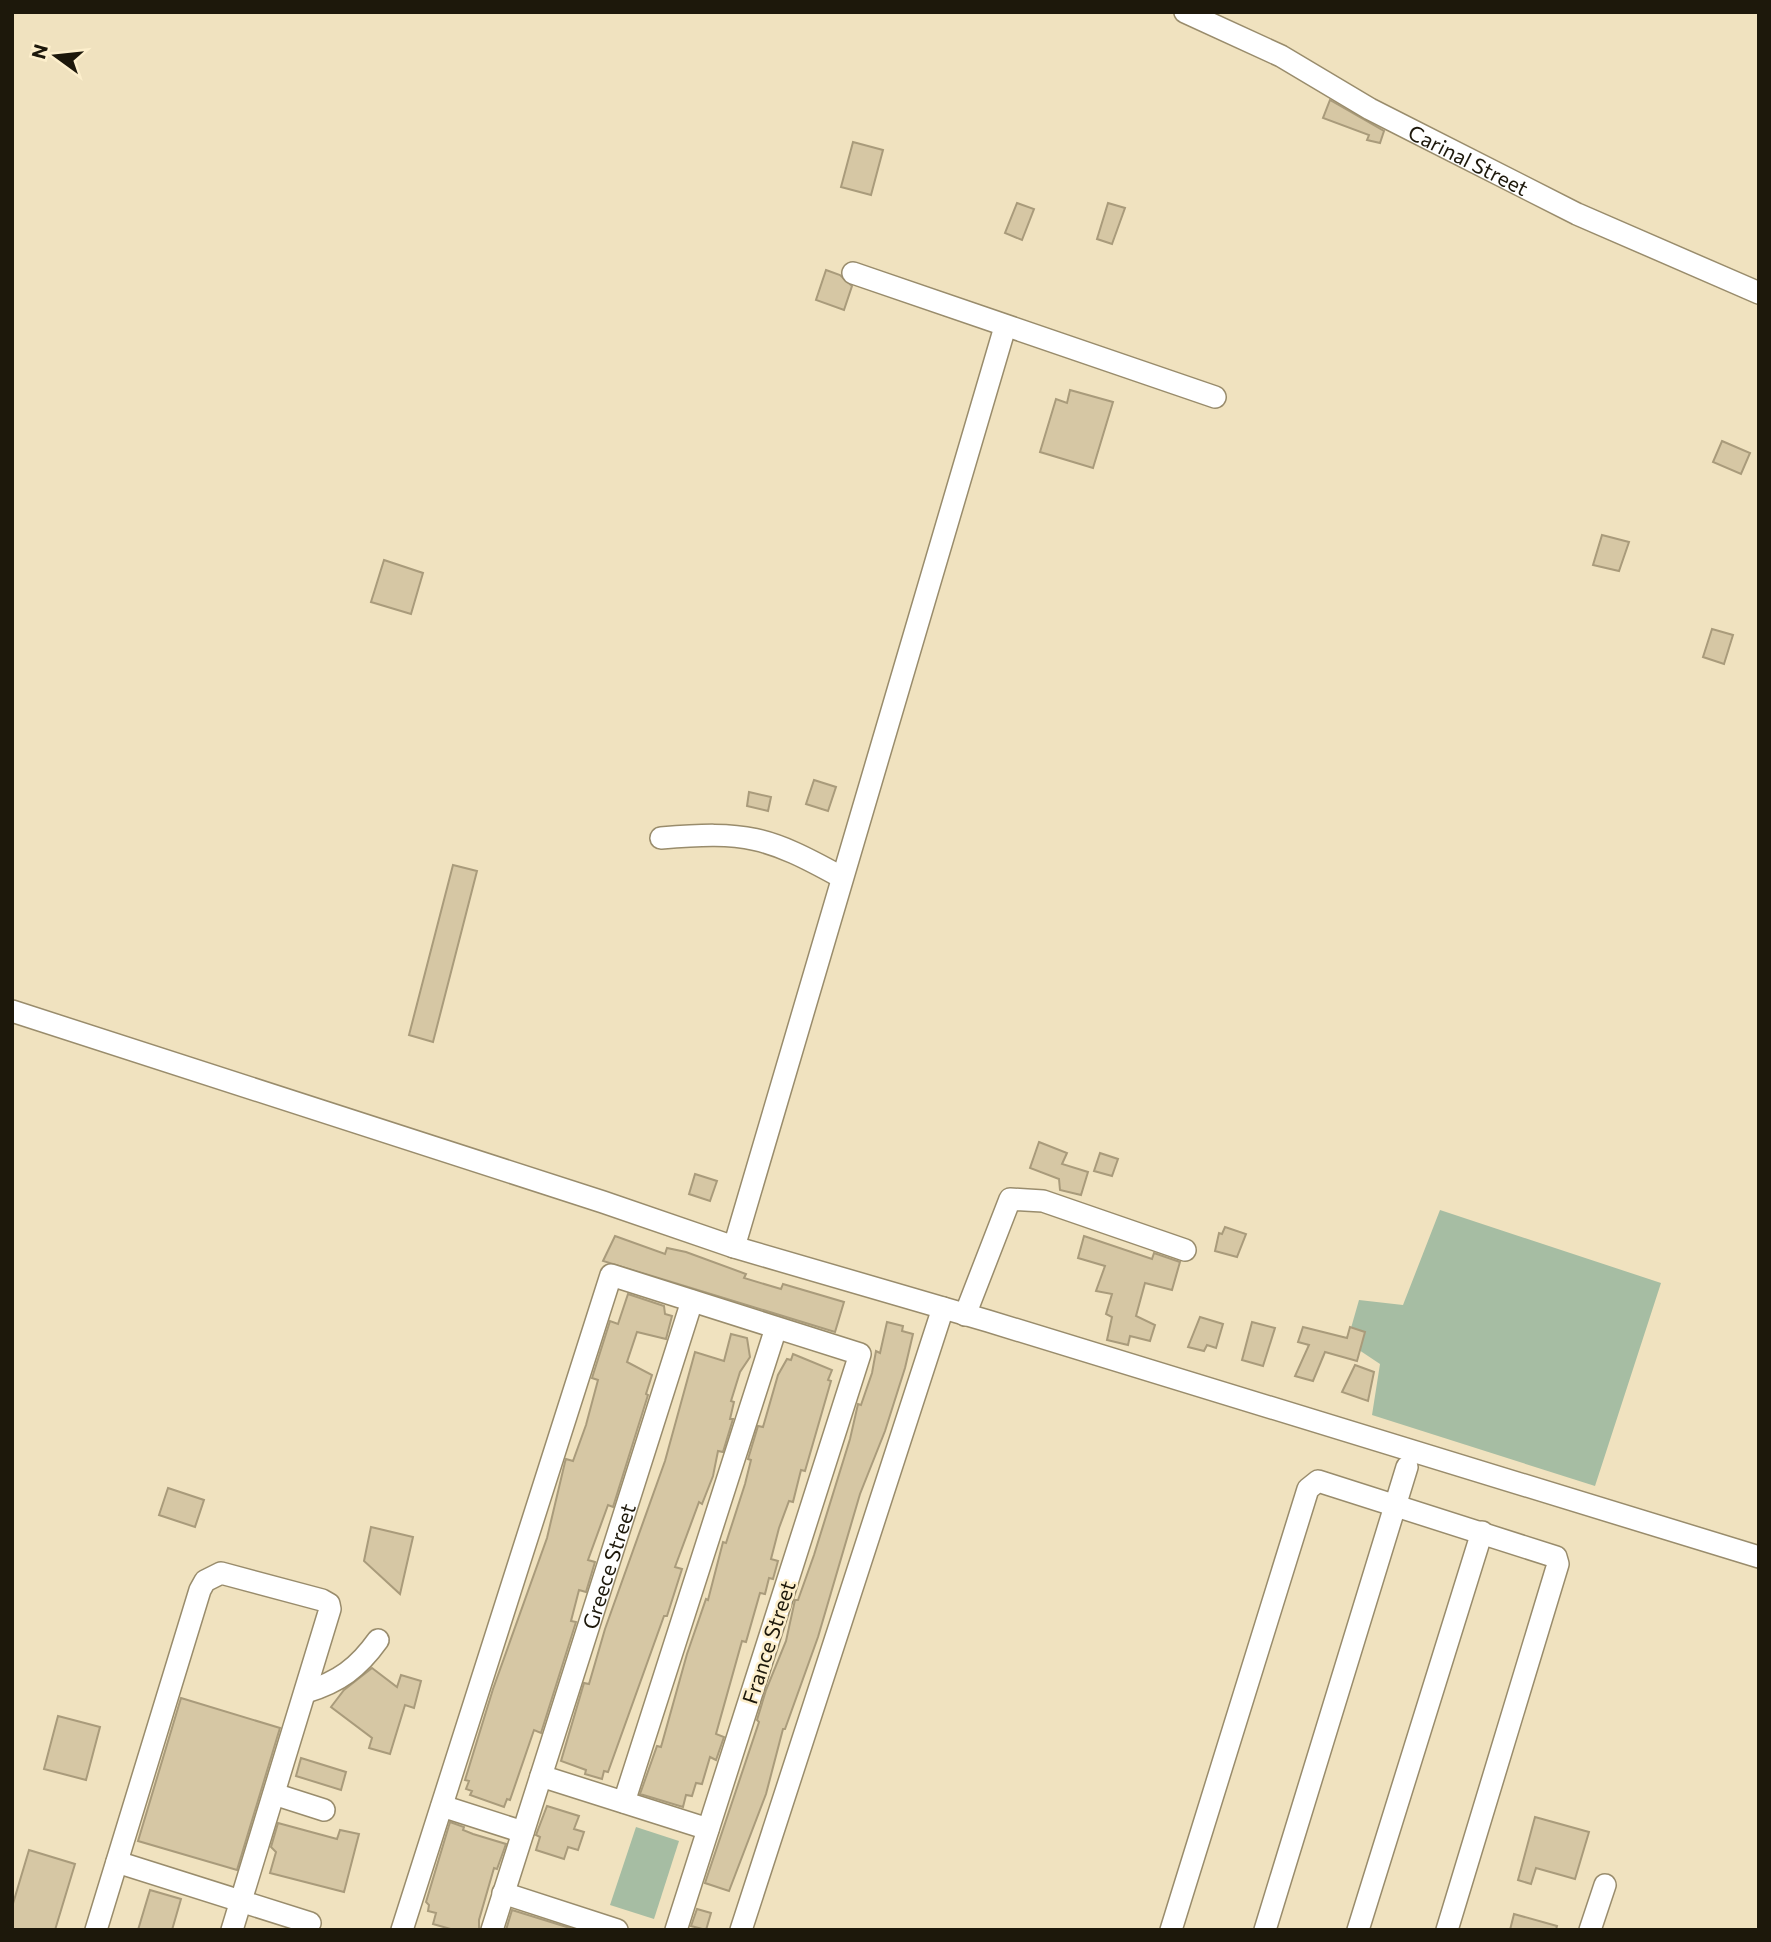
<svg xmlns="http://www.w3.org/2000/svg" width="1771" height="1942" viewBox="0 0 1771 1942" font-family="Commissioner,sans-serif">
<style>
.green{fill:#a6bda3}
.building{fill:#d6c7a4;stroke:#a99b7b;stroke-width:2}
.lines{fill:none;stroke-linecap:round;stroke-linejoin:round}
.street-casing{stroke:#998c6c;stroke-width:24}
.street{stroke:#fff;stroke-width:21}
.labels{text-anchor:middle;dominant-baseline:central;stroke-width:5;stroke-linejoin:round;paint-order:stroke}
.street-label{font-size:21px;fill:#1d180b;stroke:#fdefcc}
</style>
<rect width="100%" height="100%" fill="#f0e2bf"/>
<g class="green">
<path d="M1440,1210L1661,1283L1595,1486L1372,1415L1380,1364L1347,1342L1359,1300L1403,1305Z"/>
<path d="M636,1827L679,1841L654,1919L610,1905Z"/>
</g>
<g class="building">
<path d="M1330,100L1384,131L1380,143L1367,140L1369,135L1323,118Z"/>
<path d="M853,142L883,150L871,195L841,187Z"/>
<path d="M1017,203L1034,209L1022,240L1005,233Z"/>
<path d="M1108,203L1125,208L1112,244L1097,239Z"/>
<path d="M826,270L840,275L852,286L844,310L816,300Z"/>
<path d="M1070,390L1113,402L1093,468L1040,452L1056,399L1067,403Z"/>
<path d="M1722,441L1750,453L1741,474L1713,462Z"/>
<path d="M1602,535L1629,542L1619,571L1593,565Z"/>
<path d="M384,560L423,573L411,614L371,602Z"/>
<path d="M1712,629L1733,635L1724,664L1703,657Z"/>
<path d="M814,780L836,787L828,811L806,804Z"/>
<path d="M749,792L771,797L768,811L747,806Z"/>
<path d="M453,865L477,871L433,1042L409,1035Z"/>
<path d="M1039,1142L1067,1153L1062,1164L1088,1172L1081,1195L1060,1190L1059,1179L1030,1168Z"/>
<path d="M1100,1153L1118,1159L1112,1176L1094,1171Z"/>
<path d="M695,1174L717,1181L710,1201L689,1194Z"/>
<path d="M1225,1227L1246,1234L1237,1257L1215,1251L1219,1233L1222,1234Z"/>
<path d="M615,1236L665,1254L667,1248L686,1252L746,1274L744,1278L781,1289L783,1284L844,1302L835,1332L603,1261Z"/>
<path d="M1084,1236L1152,1259L1154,1253L1180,1262L1172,1290L1145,1283L1136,1316L1155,1325L1150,1341L1130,1336L1128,1345L1107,1340L1112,1317L1106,1314L1112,1294L1096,1291L1105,1266L1078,1258Z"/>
<path d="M628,1294L664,1306L665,1314L672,1316L666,1339L637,1332L627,1362L652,1375L646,1394L648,1395L613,1507L608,1505L588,1560L595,1562L586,1592L579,1590L571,1621L576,1622L541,1733L534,1730L510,1800L507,1799L504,1807L470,1795L472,1791L466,1789L469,1781L465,1780L493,1689L547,1538L565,1462L566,1459L573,1461L586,1425L598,1380L592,1378L610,1321L618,1324Z"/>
<path d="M1200,1317L1223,1324L1216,1348L1207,1345L1204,1351L1188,1347Z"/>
<path d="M887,1322L903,1326L902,1331L913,1334L905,1368L885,1431L860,1494L818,1637L785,1729H783L766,1794L729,1891L705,1883L759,1722L757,1720L766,1690L786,1641L795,1600H798L814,1555L850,1439L858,1404L861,1405L872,1373L876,1351L880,1353Z"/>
<path d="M1252,1322L1275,1328L1263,1366L1242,1360Z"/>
<path d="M1303,1327L1347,1338L1350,1327L1365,1332L1357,1361L1325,1352L1313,1381L1295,1376L1309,1345L1298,1342Z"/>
<path d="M731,1334L747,1338L750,1357L740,1372L731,1401L734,1402L730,1419H733L723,1452L718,1451L713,1476L702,1504L699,1502L675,1567L682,1569L667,1616H664L608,1772L604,1771L602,1779L585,1774L586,1770L561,1761L584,1683L589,1684L605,1629L665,1461L695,1352L724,1361Z"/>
<path d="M793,1354L832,1370L828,1380L831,1381L805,1471L801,1470L793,1502L789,1501L779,1528L771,1559L778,1561L773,1579L769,1578L765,1594L760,1593L746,1642L742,1641L716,1734L724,1737L716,1760L710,1757L702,1784L696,1783L692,1796L686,1795L683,1807L640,1794L657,1746L661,1747L687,1654L706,1599L708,1600L723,1542L726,1543L745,1484L751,1460L748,1459L758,1426L763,1427L778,1375L787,1359L791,1360Z"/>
<path d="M1355,1365L1374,1372L1368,1401L1342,1392Z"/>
<path d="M168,1488L204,1500L195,1527L159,1515Z"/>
<path d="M371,1527L413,1537L400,1594L364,1561Z"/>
<path d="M372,1668L397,1687L401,1675L421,1681L414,1708L405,1705L390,1754L369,1748L372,1738L331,1707L344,1690Z"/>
<path d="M181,1698L280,1728L237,1870L138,1841Z"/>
<path d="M58,1716L100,1727L86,1780L44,1769Z"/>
<path d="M301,1758L346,1772L341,1790L296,1776Z"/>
<path d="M547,1806L579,1816L574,1829L584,1832L578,1850L568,1847L564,1859L536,1850L540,1837L536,1835Z"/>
<path d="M1535,1817L1589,1832L1575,1879L1536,1868L1531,1884L1518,1880Z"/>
<path d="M450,1822L464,1827L463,1830L473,1834L506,1844L497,1869L494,1868L479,1920V1930H454L433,1924L436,1913L428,1911L429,1905L426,1902Z"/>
<path d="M278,1823L337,1839L340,1830L359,1834L344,1892L270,1873L276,1852L271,1847Z"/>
<path d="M29,1850L75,1864L55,1930H12V1907Z"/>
<path d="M150,1890L181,1899L172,1930H138Z"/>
<path d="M697,1909L711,1913L706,1930L691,1926Z"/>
<path d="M512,1910L570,1928V1930H506Z"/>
<path d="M1514,1914L1557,1926L1556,1930H1510Z"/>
</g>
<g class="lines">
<g class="street-casing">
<g id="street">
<path id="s1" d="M1185,12L1281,56L1370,109L1577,214L1759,293"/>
<path d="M853,273L1215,397"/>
<path d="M661,838C746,831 767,836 841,877"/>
<path d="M12,1011L603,1202L734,1247L988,1321L1759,1557"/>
<path d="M734,1247L1005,327"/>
<path d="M965,1315L1010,1199L1043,1201L1185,1250"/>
<path d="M306,1692C339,1682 358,1668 378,1640"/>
<path d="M541,1776L708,1829"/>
<path d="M274,1794L324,1810"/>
<path d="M624,1802L776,1328"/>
<path d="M442,1806L523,1832"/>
<path d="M117,1862L310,1923"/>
<path d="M503,1893L617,1930"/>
<path d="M96,1930L200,1590L205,1581L221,1573L322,1600L329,1604L330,1609L232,1930"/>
<path d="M402,1930L611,1275L860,1354L676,1930"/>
<path id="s2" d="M492,1930L692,1301"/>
<path d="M741,1930L943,1308"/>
<path d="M1171,1930L1308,1489L1318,1481L1556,1557L1558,1564L1447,1930"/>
<path d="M1265,1930L1407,1467"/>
<path d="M1358,1930L1482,1532"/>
<path d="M1590,1930L1605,1885"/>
</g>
</g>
<use href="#street" class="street"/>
</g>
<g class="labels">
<g class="street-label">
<text stroke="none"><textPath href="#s1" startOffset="320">Carinal Street</textPath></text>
<text stroke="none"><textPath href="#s2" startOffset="382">Greece Street</textPath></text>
<text transform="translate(768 1642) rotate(-72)">France Street</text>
</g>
</g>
<rect width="1771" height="1942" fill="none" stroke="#1d180b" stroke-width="28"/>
<g transform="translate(56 56) rotate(285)" stroke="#fdefcc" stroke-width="5" paint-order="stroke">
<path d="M0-5L12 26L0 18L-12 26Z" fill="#1d180b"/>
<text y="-10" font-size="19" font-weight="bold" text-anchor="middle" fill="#1d180b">N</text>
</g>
</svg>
